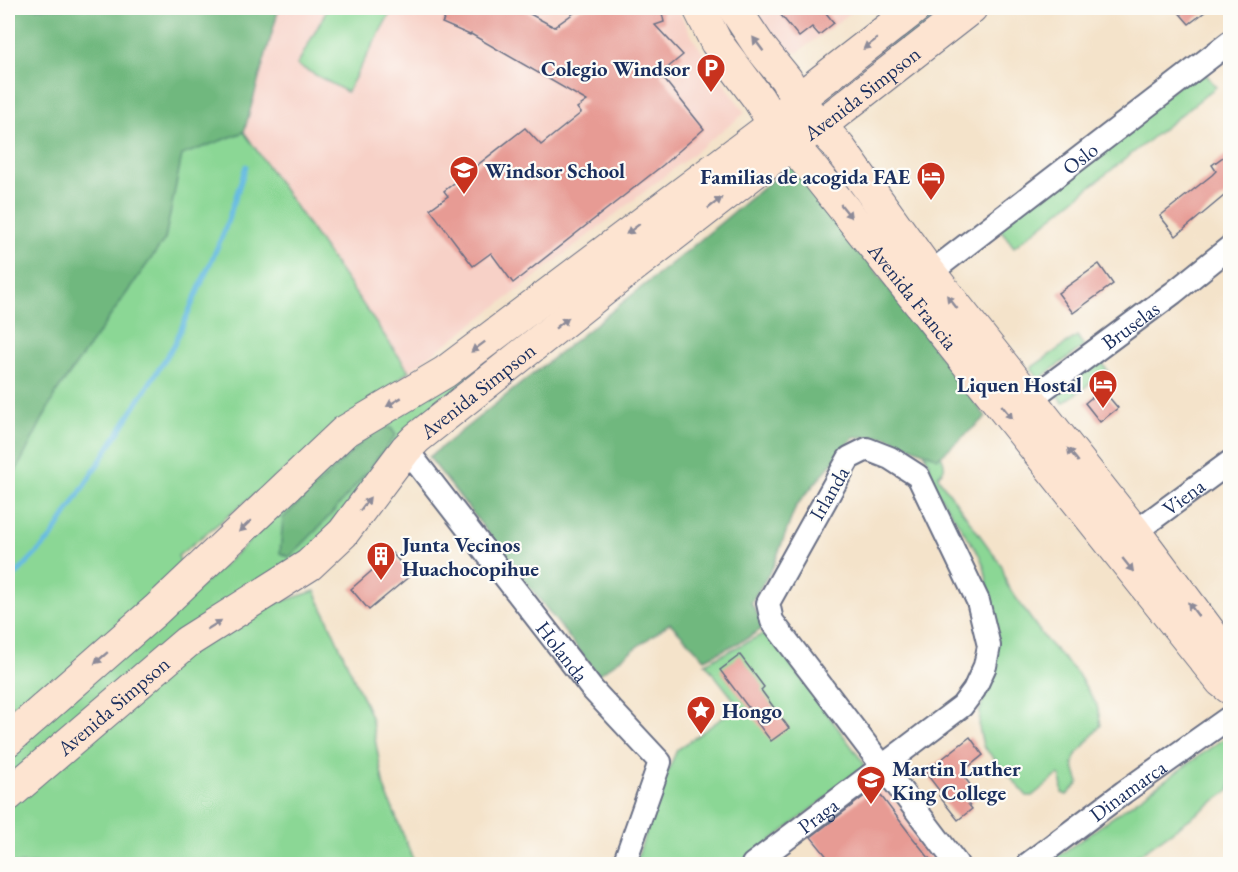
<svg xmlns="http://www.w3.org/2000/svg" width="1238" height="872" viewBox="0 0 1238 872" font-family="'EB Garamond',serif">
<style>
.built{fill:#f7d1c7}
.green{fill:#8bd795;stroke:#53837a;stroke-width:1.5}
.forest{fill:#70b87e;stroke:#46746e;stroke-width:1.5}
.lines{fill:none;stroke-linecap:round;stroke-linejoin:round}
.stream{stroke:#66bbe2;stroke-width:5}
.building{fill:#e79b94}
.minor-casing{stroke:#676e84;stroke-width:26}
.secondary-casing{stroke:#676e84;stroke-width:34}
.minor{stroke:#fff;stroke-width:22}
.secondary{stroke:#fde4d1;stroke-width:32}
.oneway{fill:#8c8a98}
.labels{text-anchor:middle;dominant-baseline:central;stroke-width:4.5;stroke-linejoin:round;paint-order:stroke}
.poi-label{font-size:21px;font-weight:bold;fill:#1b2f5e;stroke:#fdfcf7;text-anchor:start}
.street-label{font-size:21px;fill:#1b2f5e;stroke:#fdfcf7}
</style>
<rect width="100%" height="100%" fill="#fdfcf7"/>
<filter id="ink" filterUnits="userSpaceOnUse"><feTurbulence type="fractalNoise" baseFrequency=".0167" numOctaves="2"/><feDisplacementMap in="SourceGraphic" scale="12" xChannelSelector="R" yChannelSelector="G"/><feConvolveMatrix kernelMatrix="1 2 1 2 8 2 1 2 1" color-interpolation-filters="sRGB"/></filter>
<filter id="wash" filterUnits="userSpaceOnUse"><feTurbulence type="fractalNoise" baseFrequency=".008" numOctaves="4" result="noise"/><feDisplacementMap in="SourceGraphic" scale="24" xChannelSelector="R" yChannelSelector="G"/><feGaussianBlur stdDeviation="1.35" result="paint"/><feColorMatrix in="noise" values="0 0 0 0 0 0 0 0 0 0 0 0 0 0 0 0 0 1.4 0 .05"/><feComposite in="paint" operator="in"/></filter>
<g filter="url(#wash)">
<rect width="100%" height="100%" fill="#f4e3ca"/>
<g class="built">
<path d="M8,8H677L694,40L745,113L521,288L409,371Z"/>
<path d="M753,8H857L797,53L782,49Z"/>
<path d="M878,778L946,864H829L805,833Z"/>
</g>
<g class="green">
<path d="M328,8H393L347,92L297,65Z"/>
<path d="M939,8H956L893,58L884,50Z"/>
<path d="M1201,68L1216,87L1014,247L996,224Z"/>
<path d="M8,78L211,144L244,132L409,371L178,556L195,592L375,424L763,145L402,436L267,606L315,591L371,717L384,787L415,864H8Z"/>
<path d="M684,292L779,296L808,303L816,306L839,324L860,343L867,357C880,373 950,452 944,469C944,470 939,474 938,476L940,480L1002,566L1007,585L1045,639L1077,673L1097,705L1101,725L1076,755L1073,764L1079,783L1067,795L1062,793L1061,776L1058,775L1032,796H1027L983,746L979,727L980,710L990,677L995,654L991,604L985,570L980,556L932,484L929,463L919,440L898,411L873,386L858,368L841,353H826L797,362L755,388L703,438L673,473L604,525L573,536L533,528L504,517L450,455L452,445L459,434L601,323L657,294Z"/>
<path d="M1077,336L1084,346L1039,379L1031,368Z"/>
<path d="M1096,355L1108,371L1063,403L1052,388Z"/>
<path d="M767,632L863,762L864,769L741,864H635L663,782L677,750L739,706L705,663Z"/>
<path d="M1230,734V790L1126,864H1047Z"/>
</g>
<g class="forest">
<path d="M8,8H279L244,132L182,155L165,239L56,393L8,487Z"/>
<path d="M794,162L986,417L938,458L887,437H854L796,506L773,567L751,603L765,627L746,639L705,659L670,623L598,675L429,457L687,251Z"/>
<path d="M379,426L391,428L396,435C362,478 329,520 289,557L280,553L283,518Z"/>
</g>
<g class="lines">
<path class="stream" d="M8,583L51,538L174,345L224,232L246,166"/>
</g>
<g id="blocks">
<g class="building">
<path d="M451,8H519L554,27L581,8H661L664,22L655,25L683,55L660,74L704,129L663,165L513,283L491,253L473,266L430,209L448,196L444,191L525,128L541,145L581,113L577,108L587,101L471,34L470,35L442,23Z"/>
<path d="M775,8H822L834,23L819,35L812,27L799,37Z"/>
<path d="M1175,8H1210L1189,24Z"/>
<path d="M1230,152V191L1176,236L1160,216L1212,175L1216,171L1212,165Z"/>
<path d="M1099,264L1113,284L1073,313L1058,293Z"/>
<path d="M1102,389L1118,408L1100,422L1085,403Z"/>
<path d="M392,553L411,575L369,610L351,589Z"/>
<path d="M740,655L764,687L761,690L789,728L771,741L750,713L751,711L720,670Z"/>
<path d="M970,737L983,755L961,773L979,796L968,804L972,809L958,820L939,796L942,794L925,772Z"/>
<path d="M875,788L913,838L934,864H833L811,837Z"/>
</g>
</g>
</g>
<g filter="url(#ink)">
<use href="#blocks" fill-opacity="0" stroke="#676e84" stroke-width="1.5"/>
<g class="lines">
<g class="minor-casing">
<g id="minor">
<path id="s1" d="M930,273L1230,42"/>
<path id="s2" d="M1029,400L1173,293L1230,247"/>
<path id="s3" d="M406,449L592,689L660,762L624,864"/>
<path id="s4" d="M1135,532L1230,462"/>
<path id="s5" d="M753,864L962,706L974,690L985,666L989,646L978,601L918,476L890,458L867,449L849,458L768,603L772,621L957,864"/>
<path id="s6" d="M1028,864L1124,792L1230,717"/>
</g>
</g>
<g class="secondary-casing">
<g id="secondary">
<path id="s7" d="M699,8L716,42L758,98L774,124L809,165L1221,681L1230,688"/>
<path d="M734,8L760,47L786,79L797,100L839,147L930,273L1135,532L1218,643L1230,654"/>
<path d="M8,740L156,610L344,432L445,372L774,124L797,100L915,8"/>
<path id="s8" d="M8,795L187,642L309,565L343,533L406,449L417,438L635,265L769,161L830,118L971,8"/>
</g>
</g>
<use href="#minor" class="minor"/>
<use href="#secondary" class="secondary"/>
</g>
<defs><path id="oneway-solid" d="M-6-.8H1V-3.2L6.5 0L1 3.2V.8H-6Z" transform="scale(1.5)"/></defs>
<g class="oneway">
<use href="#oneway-solid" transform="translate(758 44) rotate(-127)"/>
<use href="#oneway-solid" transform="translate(870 44) rotate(142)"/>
<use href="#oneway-solid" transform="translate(715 203) rotate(-38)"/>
<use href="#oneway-solid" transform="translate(846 211) rotate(51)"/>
<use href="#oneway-solid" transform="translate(633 229) rotate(143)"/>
<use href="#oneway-solid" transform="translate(952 302) rotate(-128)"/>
<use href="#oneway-solid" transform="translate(562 323) rotate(-39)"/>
<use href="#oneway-solid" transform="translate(478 347) rotate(143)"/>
<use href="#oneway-solid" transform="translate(394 402) rotate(149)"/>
<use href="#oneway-solid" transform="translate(1007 412) rotate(51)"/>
<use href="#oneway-solid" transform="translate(1073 455) rotate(-129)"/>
<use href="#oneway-solid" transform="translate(365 504) rotate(-53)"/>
<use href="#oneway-solid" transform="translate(245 526) rotate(137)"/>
<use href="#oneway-solid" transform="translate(1128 565) rotate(51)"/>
<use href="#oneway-solid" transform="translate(1193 609) rotate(-127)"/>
<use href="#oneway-solid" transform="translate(214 625) rotate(-32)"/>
<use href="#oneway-solid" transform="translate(101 658) rotate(139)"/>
</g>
</g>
<defs>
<g id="parking-pin" transform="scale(1.5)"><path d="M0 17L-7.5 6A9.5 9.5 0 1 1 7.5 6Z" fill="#c8321e" stroke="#fdfcf7"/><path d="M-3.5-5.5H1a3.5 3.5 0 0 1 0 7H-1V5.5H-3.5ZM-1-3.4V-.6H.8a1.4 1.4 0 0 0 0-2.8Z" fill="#fff"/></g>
<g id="school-pin" transform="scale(1.5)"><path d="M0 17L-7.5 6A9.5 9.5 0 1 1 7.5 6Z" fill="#c8321e" stroke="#fdfcf7"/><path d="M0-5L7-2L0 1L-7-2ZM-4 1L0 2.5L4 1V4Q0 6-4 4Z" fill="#fff"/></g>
<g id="hotel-pin" transform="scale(1.5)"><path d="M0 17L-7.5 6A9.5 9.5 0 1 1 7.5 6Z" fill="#c8321e" stroke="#fdfcf7"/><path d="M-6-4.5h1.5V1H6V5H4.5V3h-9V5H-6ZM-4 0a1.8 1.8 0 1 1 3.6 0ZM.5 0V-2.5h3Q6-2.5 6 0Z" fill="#fff"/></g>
<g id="building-pin" transform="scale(1.5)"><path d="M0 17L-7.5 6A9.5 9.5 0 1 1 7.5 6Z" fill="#c8321e" stroke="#fdfcf7"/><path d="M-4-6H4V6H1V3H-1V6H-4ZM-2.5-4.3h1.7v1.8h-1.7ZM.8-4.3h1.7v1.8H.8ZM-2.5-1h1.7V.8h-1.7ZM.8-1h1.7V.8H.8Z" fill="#fff"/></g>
<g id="sight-pin" transform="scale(1.5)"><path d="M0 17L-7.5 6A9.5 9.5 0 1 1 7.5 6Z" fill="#c8321e" stroke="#fdfcf7"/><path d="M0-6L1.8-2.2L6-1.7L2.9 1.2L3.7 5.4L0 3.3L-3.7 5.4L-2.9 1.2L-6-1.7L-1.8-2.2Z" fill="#fff"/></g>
</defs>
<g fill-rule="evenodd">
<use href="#parking-pin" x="711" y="68"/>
<use href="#school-pin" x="464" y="170"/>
<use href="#hotel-pin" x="931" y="176"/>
<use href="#hotel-pin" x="1103" y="384"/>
<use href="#building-pin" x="381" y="556"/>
<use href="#sight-pin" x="701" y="710"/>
<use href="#school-pin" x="871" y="780"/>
</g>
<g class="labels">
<g class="poi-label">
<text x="690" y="68" text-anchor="end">Colegio Windsor</text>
<text x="485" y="170">Windsor School</text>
<text x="910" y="176" text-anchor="end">Familias de acogida FAE</text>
<text x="1082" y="384" text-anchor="end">Liquen Hostal</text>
<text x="402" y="544">Junta Vecinos<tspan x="402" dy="24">Huachocopihue</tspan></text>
<text x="722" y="710">Hongo</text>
<text x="892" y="768">Martin Luther<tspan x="892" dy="24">King College</tspan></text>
</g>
<g class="street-label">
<text stroke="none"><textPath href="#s8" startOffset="1110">Avenida Simpson</textPath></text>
<text stroke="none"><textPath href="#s1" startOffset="189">Oslo</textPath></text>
<text stroke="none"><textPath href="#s7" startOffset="360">Avenida Francia</textPath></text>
<text stroke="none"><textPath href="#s2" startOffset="126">Bruselas</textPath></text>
<text stroke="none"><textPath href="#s8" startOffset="624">Avenida Simpson</textPath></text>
<text transform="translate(829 493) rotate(-60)">Irlanda</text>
<text stroke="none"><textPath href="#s4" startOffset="60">Viena</textPath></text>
<text stroke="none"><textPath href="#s3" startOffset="256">Holanda</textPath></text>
<text stroke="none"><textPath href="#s8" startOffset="138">Avenida Simpson</textPath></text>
<text stroke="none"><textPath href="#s6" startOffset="124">Dinamarca</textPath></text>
<text stroke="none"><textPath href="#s5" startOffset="81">Praga</textPath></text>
</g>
</g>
<rect width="1238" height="872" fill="none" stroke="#fdfcf7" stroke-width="30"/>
</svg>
